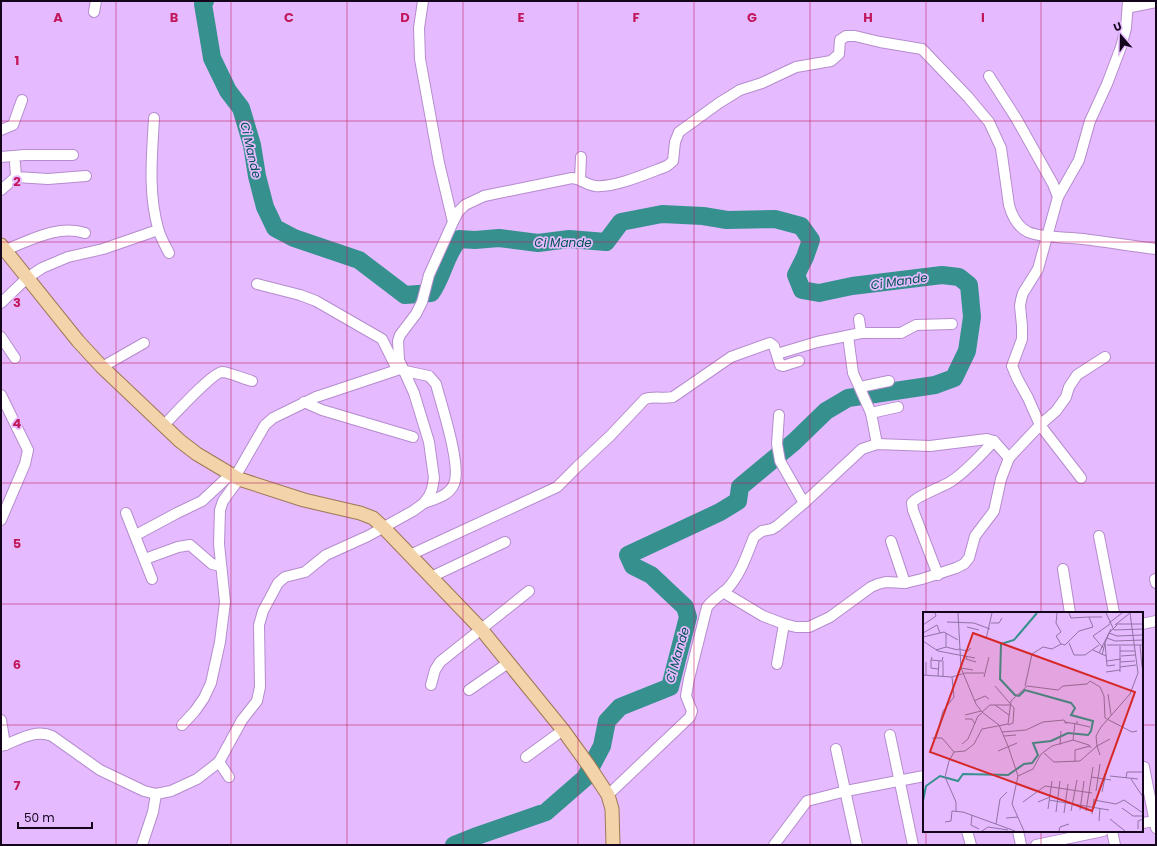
<svg xmlns="http://www.w3.org/2000/svg" width="1157" height="846" viewBox="0 0 1157 846" font-family="Poppins,sans-serif">
<style>
.lines{fill:none;stroke-linecap:round;stroke-linejoin:round}
.river{stroke:#36918e;stroke-width:18}
.minor-casing{stroke:#b58cce;stroke-width:12}
.major-casing{stroke:#9f7854;stroke-width:15}
.minor{stroke:#fff;stroke-width:10}
.major{stroke:#f2d3aa;stroke-width:13}
.grid{fill:none;stroke:#c2185b;stroke-width:1;stroke-opacity:0.55}
.labels{text-anchor:middle;dominant-baseline:central;stroke-width:3.5;stroke-linejoin:round;paint-order:stroke}
.water-label{font-size:12px;font-style:italic;fill:#005251;stroke:#e5baff}
.inset-river{fill:none;stroke:#36918e;stroke-width:2}
.inset-road{fill:none;stroke:#9172a5;stroke-width:1}
.view{fill:#d62828;fill-opacity:0.15;stroke:#d62828;stroke-width:2}
.inset-edge{fill:none;stroke:#14051d;stroke-width:2}
.grid-label{font-size:13px;text-anchor:middle;font-weight:bold;fill:#c2185b;stroke:#e5baff;stroke-width:3.5;stroke-linejoin:round;paint-order:stroke}
</style>
<rect width="100%" height="100%" fill="#e5baff"/>
<g class="lines">
<path class="river" d="M205,1L203,4L212,58L228,91L241,108L252,145L257,176L265,207L275,228L294,238L359,260L405,295L431,293C443,277 445,255 459,239L475,240L499,238L538,243L569,239L606,242L621,222L662,214L703,216L727,220L775,219L801,226L811,240L805,257L796,275L802,290L819,293L852,286L942,275L959,277L969,285L972,317L967,351L954,378L935,385L848,398L826,411L794,442L740,487L738,501L720,512L628,555L633,566L651,575L685,607L688,617L670,687L620,707L607,721L602,746L585,778L546,812L474,837L454,845"/>
<g class="minor-casing">
<g id="minor">
<path d="M423,1L419,28L420,59L439,163L453,222"/>
<path d="M1128,6L1131,7L1156,2"/>
<path d="M94,12L96,1"/>
<path d="M989,76L1016,118L1053,184L1058,197"/>
<path d="M154,118C152,155 148,192 158,228C160,237 165,245 169,253"/>
<path d="M1,130L13,125L22,100"/>
<path d="M1,157L25,155H73"/>
<path d="M15,163L16,177L48,179L86,176"/>
<path d="M580,179L581,157"/>
<path d="M1,190L16,177"/>
<path d="M5,250C29,241 58,224 85,233"/>
<path d="M257,284L300,295L316,301L382,339L396,367L405,371L429,376L436,384C441,404 462,466 454,484C449,496 435,499 424,503"/>
<path d="M1,303L27,278L42,268L68,257L103,249L158,230"/>
<path d="M861,333H901L916,325L952,324"/>
<path d="M848,336L853,373L871,413L877,444"/>
<path d="M1,337L15,358"/>
<path d="M777,354L817,342L861,333L859,319"/>
<path d="M102,367L144,343"/>
<path d="M860,387L889,381"/>
<path d="M1,395L28,450L25,464L1,520"/>
<path d="M304,402L322,410L413,437"/>
<path d="M871,413L898,407"/>
<path d="M779,415L777,444L780,461L804,503"/>
<path d="M164,425C173,416 212,373 222,372C229,372 244,379 252,381"/>
<path d="M235,477L265,425L273,418L316,397L400,369"/>
<path d="M1081,478L1040,425L1056,411L1066,397L1069,387L1077,375L1105,357"/>
<path d="M126,513L152,579"/>
<path d="M136,535L177,513L202,501L231,474"/>
<path d="M1099,536L1114,613"/>
<path d="M891,541L905,583"/>
<path d="M410,555L557,487L577,467L610,436L645,399C654,396 664,399 673,397L731,357L770,343L774,346L780,365L783,366L799,361"/>
<path d="M145,559L178,547L190,545L212,564L221,566"/>
<path d="M1063,569L1070,613"/>
<path d="M938,575L913,510L912,503C915,497 942,487 950,482C965,473 982,454 994,441"/>
<path d="M431,577L505,542"/>
<path d="M1155,579L1156,583"/>
<path d="M723,592L763,616L784,624L796,627H809L830,617L871,587L878,584L886,582L905,583L922,579L956,568L964,564L969,558L975,536L994,511L1001,479L1009,458L1040,425L1028,398L1017,378L1012,366L1022,339V326L1020,306L1021,300L1023,293L1038,269L1058,197L1079,160L1090,121L1107,84L1121,47L1126,28L1128,1"/>
<path d="M1142,624L1156,621"/>
<path d="M777,664L784,624"/>
<path d="M431,685L435,670L440,662L529,591"/>
<path d="M469,690L508,663"/>
<path d="M1,720L5,745L1,746"/>
<path d="M182,725L195,711L204,698L211,683L220,642L225,602L219,544L220,510L223,501L239,479"/>
<path d="M890,735L913,845"/>
<path d="M5,745C20,739 36,729 52,736L100,770L144,791L156,794L171,791L197,779L219,762L242,720L257,701L260,687L259,625L263,611L278,583L285,577L305,572L326,555L368,536L413,511L424,503L429,496L432,489L434,478L429,442L414,393L399,360L398,341L400,335L416,314L422,302L429,275L453,222L458,212L465,205L484,196L572,178C582,179 586,185 595,186C615,188 648,173 667,166L673,161L675,142L679,132L719,103L740,90L762,83L796,67L831,61L839,54L840,40L846,36H855L880,42L922,49L968,97L989,122L1001,148L1009,205C1012,216 1018,227 1028,232C1041,238 1068,237 1083,239C1107,242 1132,246 1156,249"/>
<path d="M836,749L857,845"/>
<path d="M526,757L563,730"/>
<path d="M219,762L229,777"/>
<path d="M1144,767L1156,828"/>
<path d="M608,795L690,717L692,711L686,696L689,679L707,607C713,599 721,595 728,588C741,574 747,554 754,537L762,531L772,529L777,526L804,503L862,449L877,444L930,446L987,439L994,441L1009,458"/>
<path d="M1142,823L1156,821"/>
<path d="M967,831L971,845"/>
<path d="M1018,831L1021,845"/>
<path d="M1112,831L1115,845"/>
<path d="M142,845L153,812L156,794"/>
<path d="M774,845L807,801L846,791L924,776"/>
<path d="M1036,845L1103,831"/>
</g>
</g>
<g class="major-casing">
<path id="major" d="M1,245L78,341L102,367L180,441L197,454L239,479L304,500L360,513L373,518L384,528L481,629L563,730L589,766L608,795L612,809L613,845"/>
</g>
<use href="#minor" class="minor"/>
<use href="#major" class="major"/>
</g>
<path class="grid" d="M116,1V845M231,1V845M347,1V845M463,1V845M578,1V845M694,1V845M810,1V845M926,1V613M1041,1V613M1,121H1156M1,242H1156M1,363H1156M1,483H1156M1,604H1156M1,725H924M1142,725H1156M926,831V845M1041,831V845"/>
<g class="labels">
<g class="water-label">
<text transform="translate(251 150) rotate(77)">Ci Mande</text>
<text x="563" y="242">Ci Mande</text>
<text transform="translate(899 281) rotate(-8)">Ci Mande</text>
<text transform="translate(677 655) rotate(-74)">Ci Mande</text>
</g>
</g>
<g transform="translate(923 612)">
<rect width="220" height="220" fill="#e5baff"/>
<path class="inset-river" d="M0,189L3,174L17,164L35,169L40,162L85,163L101,152L109,151L115,143L110,131L128,129L145,121L165,123L168,119L170,109L148,103L152,96L148,91L102,78L96,84L92,83L77,67L78,32L91,28L114,1"/>
<path class="inset-road" d="M35,1L38,56L53,92L59,100L76,113L85,134L95,164L89,192L101,219M134,1L133,11L138,20L133,24L138,32M183,1L191,18L220,17M166,5H179M24,10L51,11L67,17M68,11H76L79,6M186,11L199,1M193,12H220M0,13L13,4L12,1M192,13L207,1M44,15L56,18M0,21L14,13L17,21M23,21V35M186,21L194,24L220,23M0,25L21,20L35,28M184,26L192,29L220,28M63,27L69,1M0,29L15,39L52,46M146,31L151,43H162L176,33M184,33H220M217,33L219,55M197,34V60M35,37L45,39L48,36M181,37L170,24L187,12M13,38L23,35L35,38M170,38L183,44M197,39H212M176,41L188,17M179,43L182,31M44,44L43,47L53,50M198,44L212,43M9,45L8,48L19,49L20,45M8,48V56L15,57M20,49V65M184,49L198,47M197,50L212,49M192,53L184,54L182,31L186,21L194,13M197,55L213,53M38,56L50,58M183,60L197,58M0,63L29,65L42,61H61M3,63V50M15,64L16,49M61,65L66,45M72,74L91,96L90,111L85,113M102,74L109,42L120,35L129,37L138,32L142,33L156,19L170,15L166,5L148,6L146,1M185,82L188,103M51,89L62,84L66,87M72,93L86,103M59,100L67,93H87M42,103L58,99M42,107H49L52,112M141,110L154,112V109M154,112L167,115M79,120L103,118L120,110L141,108L144,112M81,124L93,123M9,126H13L20,99L31,85L29,65M13,126H19L31,140L42,139L51,132L59,117L85,112L88,89L104,74L135,78L140,74L164,72L167,69L177,75L181,84L182,106L209,120L214,119M150,128L152,111M39,132L45,127L55,104L59,101M137,133L138,119M75,139L94,131M31,140L26,149L22,165L33,190V199M121,141L131,150L157,149L174,134L173,124L178,115L207,82L215,61L207,1M177,143L174,134L187,127M152,149V138L167,134M95,164L110,157L118,142L129,134L150,128L166,133L168,136M187,164L215,167M168,165L188,168M203,166L204,160H220M208,167L220,185M173,179L177,152M179,180L183,161M126,188L186,198M171,188L193,192L201,188L220,201M100,190L122,174L169,181M115,190L127,185M199,196L210,204H220M125,197L129,169M157,198L161,169M148,199L154,168M163,199L170,155M133,200L137,169M141,201L145,172M169,202L171,187M49,203L48,213L56,217M83,206L95,205M187,207L202,219M176,209L177,196M22,210L28,209L29,199L40,200L92,219M73,212L77,187L84,180M215,217V209L220,207M59,219L65,215L85,218M136,219L137,215L146,212"/>
<path class="view" d="M50,21L212,80L169,199L7,140Z"/>
<rect width="220" height="220" class="inset-edge"/>
</g>
<g class="grid-label">
<text x="58" y="22">A</text>
<text x="174" y="22">B</text>
<text x="289" y="22">C</text>
<text x="405" y="22">D</text>
<text x="521" y="22">E</text>
<text x="636" y="22">F</text>
<text x="752" y="22">G</text>
<text x="868" y="22">H</text>
<text x="983" y="22">I</text>
<text x="17" y="65">1</text>
<text x="17" y="186">2</text>
<text x="17" y="307">3</text>
<text x="17" y="428">4</text>
<text x="17" y="548">5</text>
<text x="17" y="669">6</text>
<text x="17" y="790">7</text>
</g>
<rect width="1157" height="846" fill="none" stroke="#14051d" stroke-width="4"/>
<g transform="translate(1121 36) rotate(340)" stroke="#e5baff" stroke-width="3" paint-order="stroke">
<path d="M0-3L7 15L0 10L-7 15Z" fill="#14051d"/>
<text y="-6" font-size="11" font-weight="bold" text-anchor="middle" fill="#14051d">U</text>
</g>
<path d="M18 822v6h74v-6" fill="none" stroke="#14051d" stroke-width="2"/>
<text x="24" y="822" font-size="12" fill="#14051d" stroke="#e5baff" stroke-width="3" paint-order="stroke">50 m</text>
</svg>
